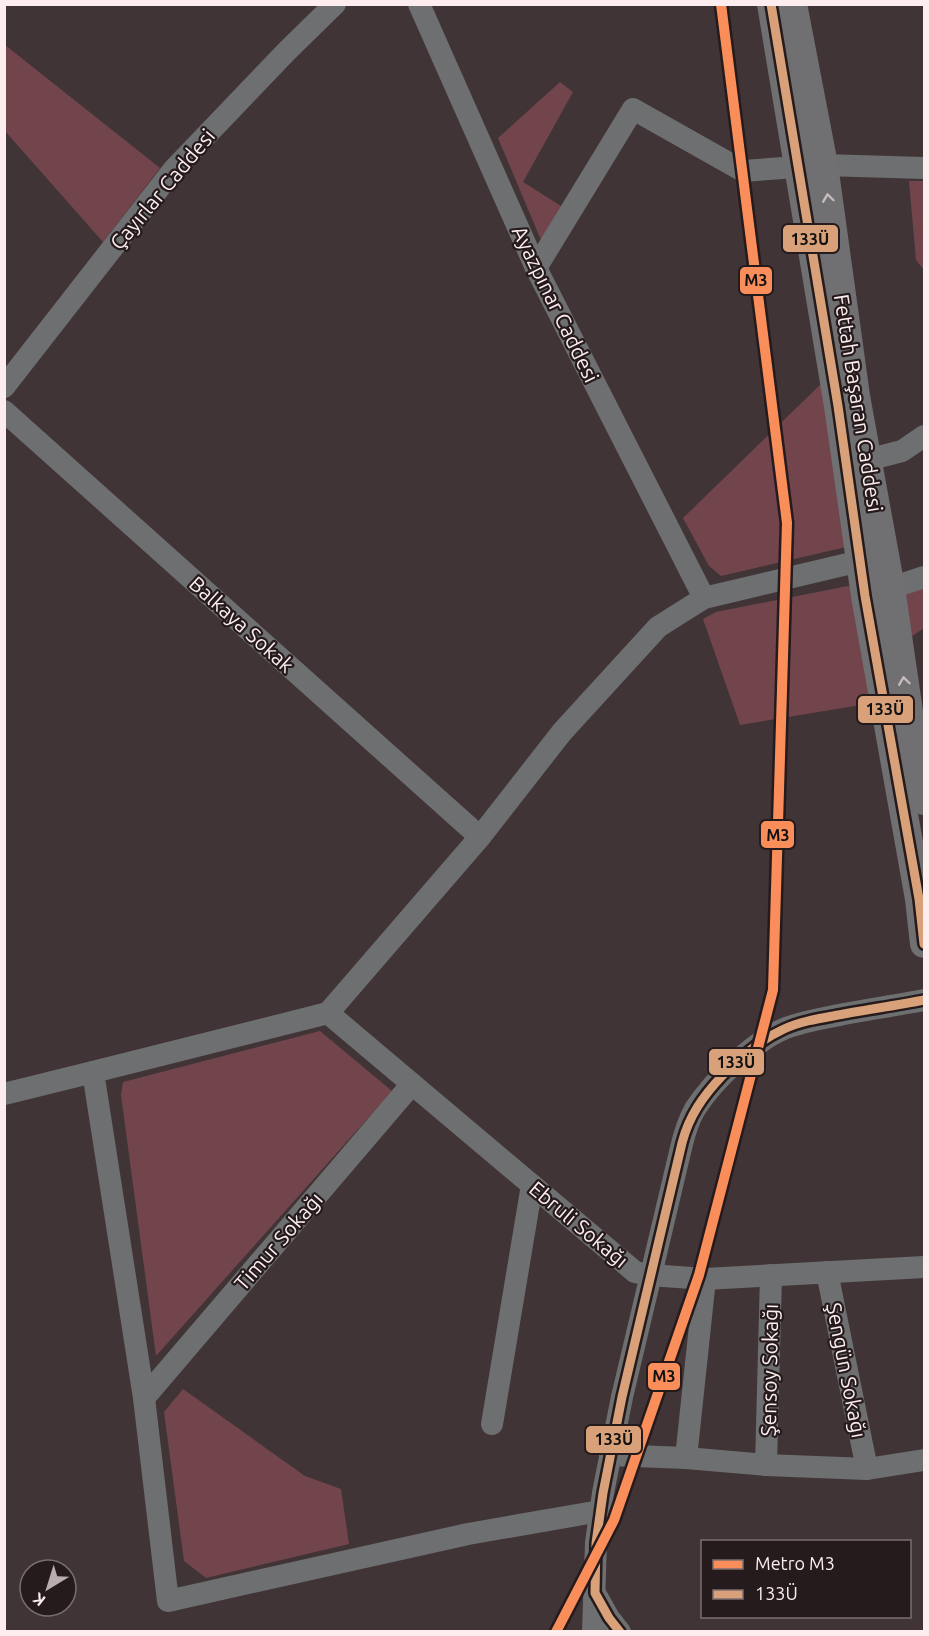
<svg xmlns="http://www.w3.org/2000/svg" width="929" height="1636" viewBox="0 0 929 1636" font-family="Ubuntu,sans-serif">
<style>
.grass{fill:#72454d}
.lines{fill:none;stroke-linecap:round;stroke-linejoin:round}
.minor{stroke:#6e6f70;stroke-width:22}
.major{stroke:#706f71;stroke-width:28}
.bus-1-casing{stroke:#251a1c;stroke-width:14}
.bus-1{stroke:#d9a179;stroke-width:9}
.metro-1-casing{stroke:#251a1c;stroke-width:15}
.metro-1{stroke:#fa8e5a;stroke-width:10}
.oneway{stroke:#c5bbbd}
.labels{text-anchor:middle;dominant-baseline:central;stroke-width:4.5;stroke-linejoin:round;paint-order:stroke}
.street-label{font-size:21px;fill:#fdedef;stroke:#251a1c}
.line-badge{stroke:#251a1c;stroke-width:2}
.pale-badge-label{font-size:16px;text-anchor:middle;font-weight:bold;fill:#111}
</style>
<rect width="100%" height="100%" fill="#403436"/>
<g class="grass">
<path d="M5,45L160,168L103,242L5,131Z"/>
<path d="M560,82L573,92L523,182L561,206L541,240L498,138Z"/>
<path d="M909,181H924V270L916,260Z"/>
<path d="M822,383L846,547L721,576L709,566L683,518Z"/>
<path d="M853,585L873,703L740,725L703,619L716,612Z"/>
<path d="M924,587V628L909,638L903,593Z"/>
<path d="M320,1031L392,1091L156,1356L121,1095L123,1082Z"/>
<path d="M183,1389L305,1476L341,1489L349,1544L206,1578L184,1561L164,1412Z"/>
</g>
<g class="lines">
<g class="minor">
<path d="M419,4L536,268L704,598"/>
<path d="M536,268L633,109L743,171L824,165L924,168"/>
<path d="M4,387L174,169L287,51L335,4"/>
<path d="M4,411L480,837"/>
<path d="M867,460L902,451L924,436"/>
<path d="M891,588L924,577"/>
<path d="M328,1013L635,1272L650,1275L705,1279L924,1267"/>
<path d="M4,1094L93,1072"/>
<path d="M827,1272L867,1469"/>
<path d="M144,1398L412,1084"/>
<path d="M492,1424L532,1185"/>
<path d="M610,1455L686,1458L766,1465L867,1469L924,1460"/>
<path d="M686,1458L705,1279"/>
<path d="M766,1465L771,1275"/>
<path d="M600,1511L468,1534L168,1601L144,1398L93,1072L328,1013L480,837L562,732L658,627L704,598L860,561"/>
<path d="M595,1593L609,1618L620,1632"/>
<path d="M593,1632L596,1543L603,1493L622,1397L681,1148C684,1135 688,1121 695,1109C713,1081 755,1040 786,1028C804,1021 825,1018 844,1014C871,1009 898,1005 924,1000"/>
</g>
<g class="major">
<path d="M771,4L838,406L865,596L919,899L924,944"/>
<path d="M793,4L824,165L856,396L891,588L914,746L924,801"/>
</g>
<g class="bus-1-casing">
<g id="bus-1">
<path d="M771,4L838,406L865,596L919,899L924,944"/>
<path d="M620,1632L609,1618L595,1593L596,1543L603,1493L622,1397L682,1143C689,1116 703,1096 722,1076C739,1058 760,1040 784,1029C799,1022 816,1019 833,1016C863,1010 894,1006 924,1000"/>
</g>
</g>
<use href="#bus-1" class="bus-1"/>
<g class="metro-1-casing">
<path id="metro-1" d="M556,1632L614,1520L699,1275L773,990L787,523L721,4"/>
</g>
<use href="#metro-1" class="metro-1"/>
</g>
<defs><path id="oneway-chevron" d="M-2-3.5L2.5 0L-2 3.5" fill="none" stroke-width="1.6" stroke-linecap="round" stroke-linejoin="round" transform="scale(1.5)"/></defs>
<g class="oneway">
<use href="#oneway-chevron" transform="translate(828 198) rotate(-98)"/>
<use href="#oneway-chevron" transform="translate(904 681) rotate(-98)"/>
</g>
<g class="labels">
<g class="street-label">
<text transform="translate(162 189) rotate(-50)">Çayırlar Caddesi</text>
<text transform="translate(556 304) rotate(64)">Ayazpınar Caddesi</text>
<text transform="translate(859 403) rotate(81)">Fettah Başaran Caddesi</text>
<text transform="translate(242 624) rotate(42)">Balkaya Sokak</text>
<text transform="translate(579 1224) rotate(40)">Ebruli Sokağı</text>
<text transform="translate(278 1241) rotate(-49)">Timur Sokağı</text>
<text transform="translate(769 1370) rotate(-89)">Şensoy Sokağı</text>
<text transform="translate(847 1370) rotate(79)">Şengün Sokağı</text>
</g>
</g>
<g class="line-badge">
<rect x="782" y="224" width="57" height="29" rx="6" fill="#d9a179"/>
<rect x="739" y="266" width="34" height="29" rx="6" fill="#fa8e5a"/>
<rect x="857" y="695" width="57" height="29" rx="6" fill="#d9a179"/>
<rect x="760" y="820" width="35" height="29" rx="6" fill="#fa8e5a"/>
<rect x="708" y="1048" width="57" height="28" rx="6" fill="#d9a179"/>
<rect x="647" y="1362" width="34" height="29" rx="6" fill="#fa8e5a"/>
<rect x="585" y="1425" width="57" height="29" rx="6" fill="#d9a179"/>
</g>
<g class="pale-badge-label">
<text x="810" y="245">133Ü</text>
<text x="756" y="286">M3</text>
<text x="885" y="715">133Ü</text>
<text x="778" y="841">M3</text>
<text x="736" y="1068">133Ü</text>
<text x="664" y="1382">M3</text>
<text x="614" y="1445">133Ü</text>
</g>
<rect width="929" height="1636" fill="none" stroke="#fdedef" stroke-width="12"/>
<rect x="701" y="1540" width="210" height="78" fill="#251a1c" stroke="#7b6e70" stroke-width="1.5"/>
<rect x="713" y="1560" width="30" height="9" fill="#fa8e5a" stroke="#7b6e70" stroke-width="1.5"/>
<text x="755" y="1570" font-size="18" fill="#fdedef">Metro M3</text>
<rect x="713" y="1590" width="30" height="9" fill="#d9a179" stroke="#7b6e70" stroke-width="1.5"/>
<text x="755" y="1600" font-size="18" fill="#fdedef">133Ü</text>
<g transform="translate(48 1588) rotate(218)"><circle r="28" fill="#251a1c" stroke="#7b6e70" stroke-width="1.5"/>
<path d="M0-4.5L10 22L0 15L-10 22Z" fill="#bbacae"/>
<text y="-9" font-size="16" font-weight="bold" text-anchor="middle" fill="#fdedef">K</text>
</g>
</svg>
